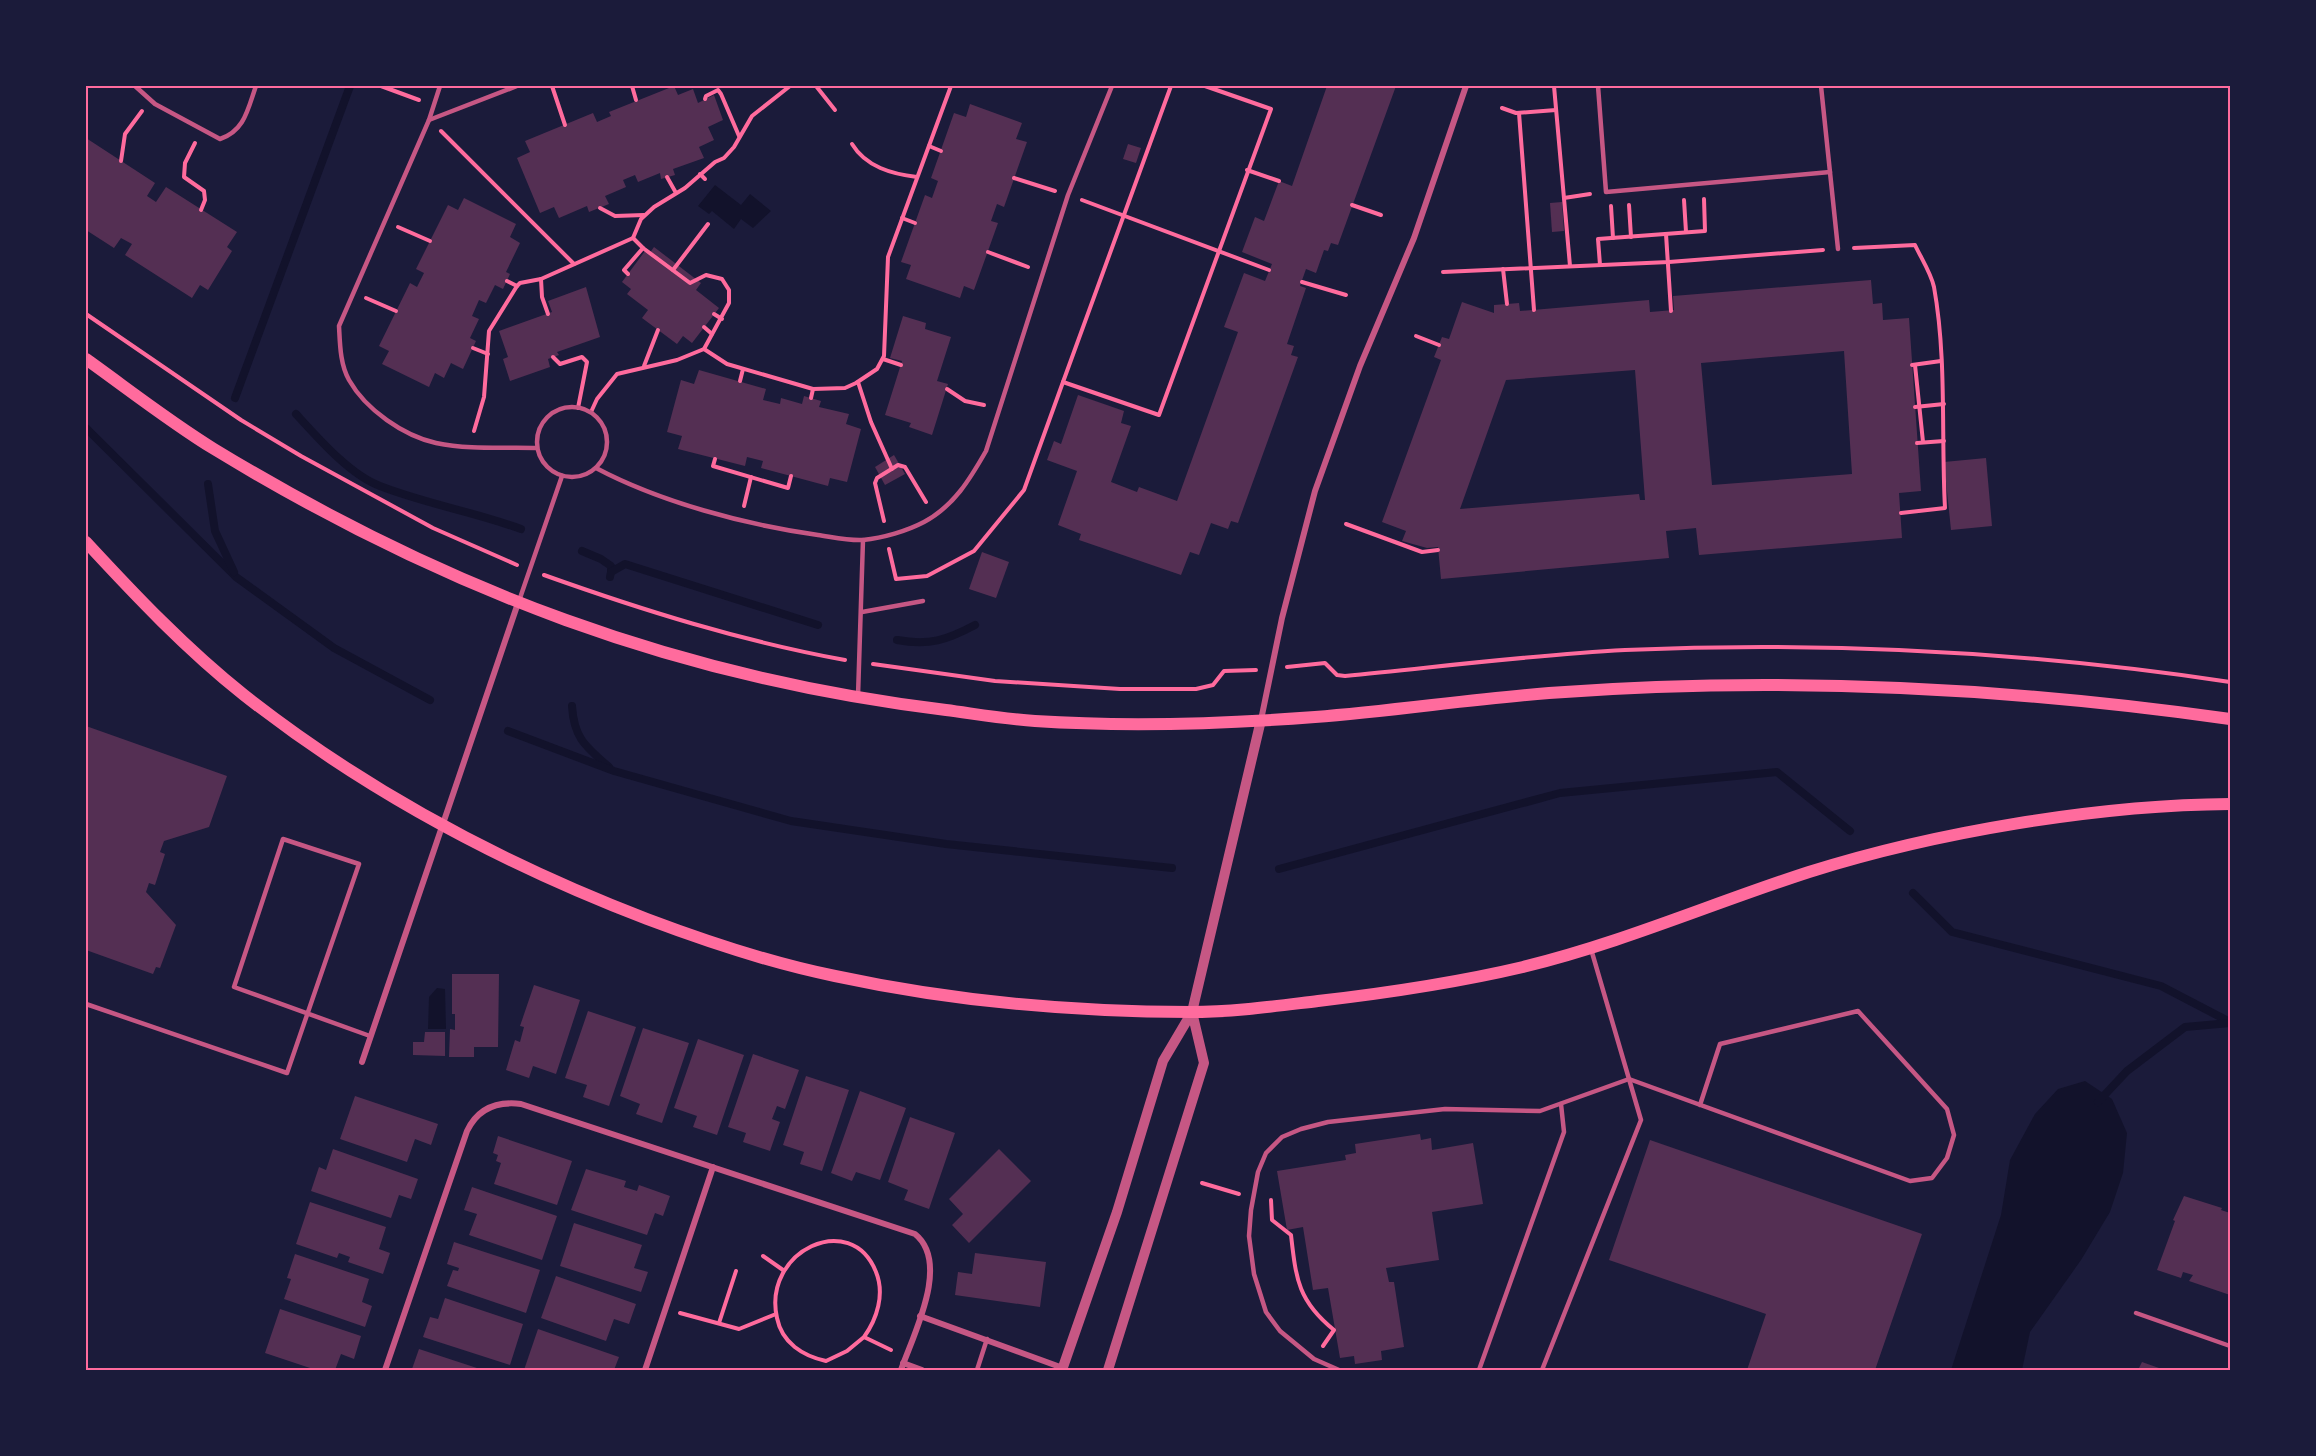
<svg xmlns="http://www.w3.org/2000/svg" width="2316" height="1456" viewBox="0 0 2316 1456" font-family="Manrope,sans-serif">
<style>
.water{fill:#12122b}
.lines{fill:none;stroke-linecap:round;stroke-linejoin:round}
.stream{stroke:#12122b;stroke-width:8}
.building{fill:#542f53;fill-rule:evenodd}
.path{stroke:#ff6b9d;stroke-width:4}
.service{stroke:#c65784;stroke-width:4.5}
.minor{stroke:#c65784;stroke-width:6}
.tertiary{stroke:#c65784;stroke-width:10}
.secondary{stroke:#ff6b9d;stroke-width:12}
.neatline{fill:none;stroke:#ff6b9d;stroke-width:2}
</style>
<rect width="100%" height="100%" fill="#1b1b3a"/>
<g class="water">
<path d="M715,185L741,205L750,194L771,211L753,228L741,219L734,229L712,211L709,214L698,206Z"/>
<path d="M437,988L445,989L446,1029H428L429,997Z"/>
<path d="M2085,1081L2112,1099L2127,1133L2123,1173L2110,1212L2081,1260L2030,1332L2022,1370H1951L2001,1215L2010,1160L2035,1114L2058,1089Z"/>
</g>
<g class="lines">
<g class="stream">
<path d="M235,398L350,86"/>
<path d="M296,414C318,438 350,475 380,486C426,504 475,512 521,529"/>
<path d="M86,428L236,577L334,648L430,700"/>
<path d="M208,484L215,531L234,572"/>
<path d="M582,551L601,559L611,566V572"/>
<path d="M610,577L611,572L625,564L818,625"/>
<path d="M897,640C929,646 947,640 975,625"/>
<path d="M572,706C574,738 585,746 609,767"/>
<path d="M508,731L614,771L791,821L946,844L1172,868"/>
<path d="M1279,869L1560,793L1777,772L1850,831"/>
<path d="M1913,893L1952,932L2161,986L2230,1022"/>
<path d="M2098,1102L2127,1071L2185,1027L2230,1023"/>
</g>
</g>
<g class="building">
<path d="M674,86L678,95L693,89L698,103L714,95L723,120L708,127L714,140L699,147L704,158L673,169L675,175L661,179L660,173L638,182L635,175L623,180L626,187L605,196L609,204L589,212L587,206L559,218L554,207L540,213L517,158L530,152L525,141L593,113L597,122L611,116L609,112Z"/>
<path d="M1327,86H1396L1338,245L1331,243L1328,251L1324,250L1316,273L1306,269L1300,286L1306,288L1287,344L1294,346L1291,355L1298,357L1238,523L1231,521L1228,529L1211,523L1199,555L1190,552L1181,575L1079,540L1081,534L1058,525L1077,471L1047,460L1054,441L1061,444L1078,395L1124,411L1121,423L1131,426L1111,482L1137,492L1139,487L1177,501L1238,332L1224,327L1244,273L1265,281L1272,264L1242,252L1255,217L1264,221L1279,181L1292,186Z"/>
<path d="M970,104L1022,123L1016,139L1027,142L1004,207L997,204L991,221L998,223L974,290L964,286L960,298L906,279L911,265L901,262L925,195L932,198L938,181L931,178L954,113L966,117Z"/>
<path d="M86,138L155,183L147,196L156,202L166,187L237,232L227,247L232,251L208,290L200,285L192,298L125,255L132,244L121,238L114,248L86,230Z"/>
<path d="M1128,144L1141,148L1136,163L1123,159Z"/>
<path d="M464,198L516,224L510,237L520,243L506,272L510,274L503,289L495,285L486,303L479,300L472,316L479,319L470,338L476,341L463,369L451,363L444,378L435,373L429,387L382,364L389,351L379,346L410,283L417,287L424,273L416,269L448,205L458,210Z"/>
<path d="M1562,202L1564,231L1552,232L1550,203Z"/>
<path d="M654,247L701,283L696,290L719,308L692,343L683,336L677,344L642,318L648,310L627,294L631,289L622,282L645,251L649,254Z"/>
<path d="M1871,280L1873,304L1882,303L1883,320L1909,318L1921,491L1899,493L1902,538L1699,555L1696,528L1666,531L1669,558L1441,579L1438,547L1427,548L1402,541L1406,531L1382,522L1441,360L1434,357L1442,337L1449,339L1462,302L1494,313V305L1507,304L1519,303L1520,311L1649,300L1650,312L1674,310L1673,296ZM1844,351L1852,474L1712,485L1701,363ZM1635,370L1645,500H1640L1639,494L1460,509L1506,380Z"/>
<path d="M586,287L600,337L557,352L559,355L548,359L550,367L510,381L503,359L508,357L499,331L552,312L548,301Z"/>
<path d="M903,316L926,323L925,329L951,337L937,381L948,384L932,435L909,427L911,423L885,415L902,361L890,358Z"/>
<path d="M699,370L766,389L763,400L780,404L781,398L802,404L804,396L821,401L819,407L849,414L846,424L861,429L847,482L830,478L828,486L761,468L763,461L747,457L745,466L678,449L682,436L667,432L681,380L694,384Z"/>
<path d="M894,455L905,474L885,485L875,467Z"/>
<path d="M1986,458L1992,526L1951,530L1944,462Z"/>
<path d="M982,552L1009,562L996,598L969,589Z"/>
<path d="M86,726L227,776L209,827L164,841L160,852L165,854L155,885L149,883L146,892L176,925L160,968L156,967L153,974L86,950Z"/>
<path d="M452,974H499L498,1047H474V1057H449L450,1029L455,1030V1014H452Z"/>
<path d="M534,985L580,1000L556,1074L533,1066L529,1078L506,1070L515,1040L520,1042L524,1027L520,1026Z"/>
<path d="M588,1011L636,1027L609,1106L583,1097L587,1085L565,1078Z"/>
<path d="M643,1028L689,1043L662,1123L636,1114L640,1104L620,1096Z"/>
<path d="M425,1032H445V1056L413,1055V1042H424Z"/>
<path d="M698,1039L744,1055L717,1135L693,1127L697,1116L674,1108Z"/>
<path d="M753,1054L799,1070L785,1109L777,1106L772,1119L780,1122L770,1151L743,1142L746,1133L728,1127Z"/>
<path d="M806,1076L849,1090L822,1171L800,1164L804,1152L783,1145Z"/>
<path d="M860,1091L906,1108L880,1180L856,1172L852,1181L831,1173Z"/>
<path d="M355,1096L438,1124L431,1145L415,1139L407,1162L340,1139Z"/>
<path d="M910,1117L955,1133L929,1209L904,1200L908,1190L888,1182Z"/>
<path d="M1420,1134L1421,1140L1431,1138L1432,1150L1473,1143L1483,1204L1432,1212L1439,1260L1386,1268L1389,1282H1394L1404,1347L1381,1351L1382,1360L1355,1364L1354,1356L1340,1358L1328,1288L1313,1290L1303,1227L1287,1230L1277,1171L1346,1160L1345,1155L1356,1153L1355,1144Z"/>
<path d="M498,1136L572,1161L557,1205L494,1184L501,1163L496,1161L498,1155L493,1153Z"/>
<path d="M1650,1140L1922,1234L1875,1370H1747L1766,1314L1609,1260Z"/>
<path d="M333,1149L418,1179L411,1199L399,1195L391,1218L311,1191L319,1167L326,1170Z"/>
<path d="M999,1149L1031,1181L969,1243L952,1225L963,1214L949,1199Z"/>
<path d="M586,1169L626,1181L624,1187L637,1191L639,1185L670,1196L663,1216L655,1213L647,1235L571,1210Z"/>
<path d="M472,1187L557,1216L542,1260L469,1235L477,1214L464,1210Z"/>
<path d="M2184,1196L2222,1208L2221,1210L2230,1213V1295L2189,1281L2193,1275L2183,1272L2181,1278L2157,1270L2175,1221L2173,1220Z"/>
<path d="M310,1202L386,1227L379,1249L390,1253L383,1274L348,1262L350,1257L339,1253L337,1258L296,1244Z"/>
<path d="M574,1223L642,1245L634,1268L648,1272L641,1292L560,1266Z"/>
<path d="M454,1242L540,1270L526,1313L447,1286L453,1270L458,1271L459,1268L447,1264Z"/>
<path d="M975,1253L1046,1262L1040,1307L955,1295L958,1272L972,1274Z"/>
<path d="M295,1254L369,1279L362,1302L372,1306L365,1327L284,1299L291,1279L287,1278Z"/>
<path d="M556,1276L636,1304L629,1324L614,1319L606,1341L541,1318Z"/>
<path d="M445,1298L523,1324L510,1365L423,1337L430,1317L438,1319Z"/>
<path d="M280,1309L361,1336L354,1359L341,1354L335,1370H316L265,1353Z"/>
<path d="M538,1329L619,1357L614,1370H524Z"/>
<path d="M419,1349L483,1370L412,1369Z"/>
<path d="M2142,1362L2159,1368L2158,1370H2138Z"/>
</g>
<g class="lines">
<g class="path">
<path d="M381,86L419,100"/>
<path d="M552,86L565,125"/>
<path d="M632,86L636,100"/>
<path d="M816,86L835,110"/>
<path d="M1171,86L1063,382L1159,415L1271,109L1205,86"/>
<path d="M1554,86L1570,266"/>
<path d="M705,99L706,96L718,90L721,94L739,136"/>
<path d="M1502,108L1516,113L1556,110"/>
<path d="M1519,113L1534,310"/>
<path d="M441,131L574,264"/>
<path d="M195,143L185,163L184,177L204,191L205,200L201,210"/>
<path d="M852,144C866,167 892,174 917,177"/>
<path d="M929,146L941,151"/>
<path d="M121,161L125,134L142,111"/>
<path d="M1247,170L1279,181"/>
<path d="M700,174L705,179"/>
<path d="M667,177L676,193"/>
<path d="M1014,178L1055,191"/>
<path d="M1564,198L1590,194"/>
<path d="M1082,200L1269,270"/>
<path d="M1684,200L1686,232"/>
<path d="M1352,205L1381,215"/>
<path d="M1629,205L1631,237"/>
<path d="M1611,206L1613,238"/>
<path d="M600,208L615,216L644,215"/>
<path d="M902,218L915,223"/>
<path d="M398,227L430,241"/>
<path d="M1666,234L1671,311"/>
<path d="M1854,248L1915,245C1921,258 1931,273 1934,287C1947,359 1941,435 1945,508L1901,513"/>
<path d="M988,252L1028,267"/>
<path d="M1600,265L1598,239L1705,231L1704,199"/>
<path d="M1503,269L1507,304"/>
<path d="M673,270L708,224"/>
<path d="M1443,272L1669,262L1823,250"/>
<path d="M628,274L624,270L643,248L633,238"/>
<path d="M541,279L542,297L548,314"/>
<path d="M507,281L517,286"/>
<path d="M1302,282L1346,295"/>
<path d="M366,298L396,311"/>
<path d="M86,314L241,420L301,456L433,528L517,565"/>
<path d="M714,314L722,319"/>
<path d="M704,327L712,334"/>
<path d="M1416,336L1439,345"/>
<path d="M473,348L488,354"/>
<path d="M704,349L727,364L813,389L845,388L856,383L877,369L884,356L888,257L951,86"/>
<path d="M553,357L560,364L582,357L587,362L578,408"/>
<path d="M883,359L901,365"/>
<path d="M1912,365L1941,361"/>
<path d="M1915,365L1923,442"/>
<path d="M644,366L658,330"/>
<path d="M740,381L743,369"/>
<path d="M858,382L871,422L892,469"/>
<path d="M947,389L965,401L984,405"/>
<path d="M811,398L813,389"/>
<path d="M1915,407L1944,404"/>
<path d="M591,412L597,399L617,374L677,360L704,349L729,303V290L722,279L706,275L690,283L643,248"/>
<path d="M474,431L484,397L489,331L517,286L520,283L541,279L633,238L641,219L654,207L685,188L715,162L724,158L734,147L752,116L790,86"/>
<path d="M1917,443L1944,441"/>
<path d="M715,459L713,466L788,488L791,476"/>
<path d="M744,506L751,477"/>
<path d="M884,521L875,483L877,478L898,465L905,467L926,502"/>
<path d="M1346,524L1422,552L1438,550"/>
<path d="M889,549L896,579L927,576L974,551L1024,490L1063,382"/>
<path d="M544,575C642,610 741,641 845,660"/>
<path d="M873,664L995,681L1120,689H1196L1213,685L1224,671L1256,670"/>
<path d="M1287,667L1325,663L1337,675L1345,676C1438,667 1531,655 1625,650C1828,641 2030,652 2230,682"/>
<path d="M1202,1183L1239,1194"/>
<path d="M1271,1200L1272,1220L1291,1235C1296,1279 1298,1301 1334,1330L1323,1346"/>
<path d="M763,1256L783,1270"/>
<path d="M680,1313L739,1329L776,1314"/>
<path d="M719,1323L736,1271"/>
<path d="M864,1337L847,1351L826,1361C803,1356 782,1343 777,1318C762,1251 851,1209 876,1272C885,1294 877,1319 864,1337L891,1350"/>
</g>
<g class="service">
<path d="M135,86L155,104L220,139C245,131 248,108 256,86"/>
<path d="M440,86L429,120L339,326C340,344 340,364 349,380C366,410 404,436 436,443C469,450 504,447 537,448"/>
<path d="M1598,86L1606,192L1830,172"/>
<path d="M1821,86L1838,249"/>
<path d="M429,120L517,86"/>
<circle cx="572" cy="442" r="35"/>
<path d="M596,468C660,502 746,525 818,535C832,537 849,541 863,540C883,538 907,531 924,522C954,506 970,479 986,451L1068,195L1112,86"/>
<path d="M519,601L562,476"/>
<path d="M862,612L923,601"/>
<path d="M858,696L863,540"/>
<path d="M86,1004L287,1073L359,864L283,839L234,987L370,1036"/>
<path d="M2136,1313L2230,1346"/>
<path d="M977,1370L987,1339"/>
<path d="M1339,1370L1314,1359L1280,1331L1266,1312L1254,1274L1249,1236L1251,1210L1258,1172L1266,1153L1282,1137L1301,1129L1328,1122L1445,1109L1540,1111L1629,1079L1910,1181L1932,1178L1947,1158L1954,1135L1947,1109L1858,1011L1720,1044L1700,1105"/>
<path d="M1479,1370L1564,1132L1561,1104"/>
<path d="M1542,1370L1641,1120L1591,949"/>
</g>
<g class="minor">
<path d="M1261,720L1282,618L1315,491L1360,366L1414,238L1466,86"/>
<path d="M362,1062L518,603"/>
<path d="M920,1316L1063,1368"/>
<path d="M903,1363L922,1370"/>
<path d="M385,1370L467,1131C478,1108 497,1101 521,1104L915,1234C951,1263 913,1335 901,1370"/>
<path d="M645,1370L713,1167"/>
</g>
<g class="tertiary">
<path d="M1062,1370L1117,1212L1163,1061L1192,1012L1261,720"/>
<path d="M1108,1370L1204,1063L1192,1012"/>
</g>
<g class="secondary">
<path d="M86,359C128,389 170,422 214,449C444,589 678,678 946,710C976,714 1005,719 1035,721C1128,727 1222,724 1315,717C1393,711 1471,699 1549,693C1776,676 2005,687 2230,719"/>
<path d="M86,542C135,595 186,649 244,695C366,791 501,863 647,919C708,942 770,963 835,976C951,1001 1072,1012 1191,1012C1234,1012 1276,1006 1318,1001C1387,993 1455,983 1523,967C1622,943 1713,903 1809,872C1936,832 2097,805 2230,804"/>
</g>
</g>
<rect width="2316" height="1456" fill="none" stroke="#1b1b3a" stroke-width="174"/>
<rect x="87" y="87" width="2142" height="1282" class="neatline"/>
</svg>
